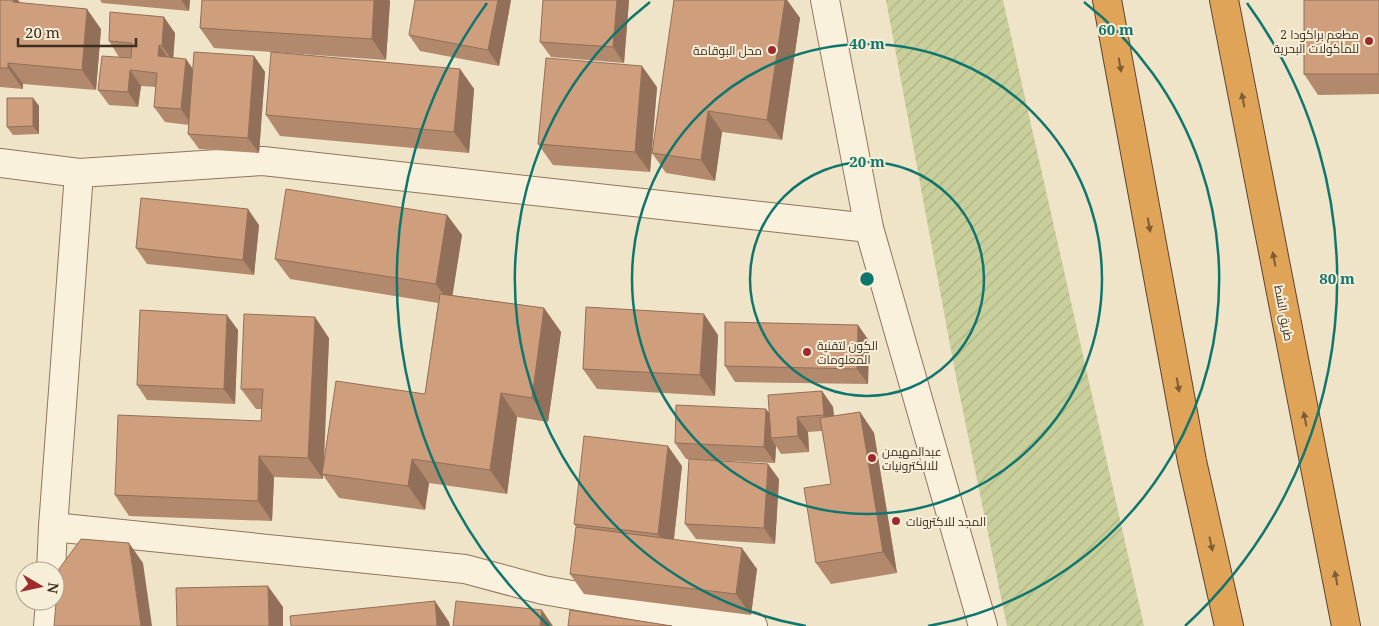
<svg xmlns="http://www.w3.org/2000/svg" width="1379" height="626" viewBox="0 0 1379 626" font-family="'Noto Serif',Cairo,serif">
<style>
.garden{fill:url(#garden-furrows)}
.lines{fill:none;stroke-linecap:round;stroke-linejoin:round}
.minor-casing{stroke:#8d765c;stroke-width:30}
.highway-casing{stroke:#5b4430;stroke-width:30}
.minor{stroke:#faf1dc;stroke-width:28}
.highway{stroke:#e0a458;stroke-width:28}
.wall{fill:#b2896c}
.shaded-wall{fill:#916f58}
.building{fill:#cf9f7d;stroke:#916f58}
.oneway{fill:#7e5d36}
.ring{fill:none;stroke:#0f766e;stroke-width:2.5}
.poi-dot{fill:#9e2a2b;stroke:#f7eed8;stroke-width:2}
.labels{text-anchor:middle;dominant-baseline:central;stroke-width:4;stroke-linejoin:round;paint-order:stroke}
.poi-label{font-size:12px;fill:#3d2e20;stroke:#f7eed8;text-anchor:start}
.street-label{font-size:12px;fill:#3d2e20;stroke:#f7eed8}
.centre{fill:#0f766e;stroke:#f7eed8;stroke-width:2.5}
.ring-label{font-size:15px;text-anchor:middle;font-weight:bold;fill:#0f766e;stroke:#f7eed8;stroke-width:4;stroke-linejoin:round;paint-order:stroke}
</style>
<defs>
<pattern id="garden-furrows" width="10" height="10" patternUnits="userSpaceOnUse" patternTransform="scale(1.25)"><rect width="10" height="10" fill="#c9cf9b"/><path d="M-1 1l2-2M0 10L10 0M9 11l2-2" fill="none" stroke="#aeb285"/></pattern>
</defs>
<rect width="100%" height="100%" fill="#f0e4c8"/>
<path class="garden" d="M886,0H1003L1144,626H1007L956,377Z"/>
<g class="lines">
<g class="minor-casing">
<g id="minor">
<path d="M825,0L869,228L983,626"/>
<path d="M0,163L79,173L263,161L869,228"/>
<path d="M53,527L465,569L543,590L753,626"/>
<path d="M51,571L53,527L79,173"/>
<path d="M48,626L50,601"/>
</g>
</g>
<g class="highway-casing">
<g id="highway">
<path d="M1107,0L1192,461L1229,626"/>
<path d="M1224,0L1346,626"/>
</g>
</g>
<use href="#minor" class="minor"/>
<use href="#highway" class="highway"/>
</g>
<g class="wall">
<path d="M0,0H18L20,3L101,29L96,90L23,84V89L0,87Z"/>
<path d="M100,0H190L189,11L102,3Z"/>
<path d="M202,0H389L390,1L386,60L214,48L200,28Z"/>
<path d="M511,0L499,66L420,51L409,35Z"/>
<path d="M543,0H629L624,63L551,57L540,42Z"/>
<path d="M785,0H787L800,18L782,140L722,132L715,181L666,173L652,153Z"/>
<path d="M1379,0V94L1318,95L1304,74Z"/>
<path d="M175,33L173,58L186,59L193,69L254,56L265,72L259,153L199,149L188,134L189,125L165,122L154,107L156,87L141,86L138,107L109,105L98,90L131,58L119,57L109,41Z"/>
<path d="M460,69L474,89L469,153L280,136L266,115Z"/>
<path d="M657,87L650,172L553,165L538,144Z"/>
<path d="M33,98L39,106V134L13,135L7,127Z"/>
<path d="M447,215L462,235L452,295L544,308L561,332L548,422L517,417L507,494L429,483L425,510L339,498L323,475V479L274,477L272,521L129,516L115,495L261,421L262,409H256L241,389L329,338L324,464L425,394L438,303L290,279L275,259Z"/>
<path d="M259,225L254,275L147,264L136,248Z"/>
<path d="M858,325L869,341L868,384L735,382L725,366Z"/>
<path d="M238,330L235,404L147,400L137,385Z"/>
<path d="M718,335L715,396L597,389L583,369Z"/>
<path d="M822,391L833,407L834,416L860,412L874,433L897,573L831,584L816,563L831,484L822,431L808,432L809,452L781,454L776,446L775,463L686,459L675,443L766,409L769,413Z"/>
<path d="M682,466L674,539L757,569L751,615L584,594L570,574L576,527L574,524Z"/>
<path d="M779,479L775,544L696,539L685,524Z"/>
</g>
<g class="shaded-wall">
<path d="M13,0H18L28,14L13,2Z"/>
<path d="M181,0H190L189,11Z"/>
<path d="M374,0H389L390,1L386,60L372,39Z"/>
<path d="M498,0H511L499,66L488,50Z"/>
<path d="M617,0H629L624,63L613,47Z"/>
<path d="M785,0H787L800,18L782,140L767,120Z"/>
<path d="M87,9L101,29L96,90L82,70Z"/>
<path d="M164,17L175,33L173,61L162,46Z"/>
<path d="M159,45L170,61L158,56Z"/>
<path d="M254,56L265,72L259,153L248,138Z"/>
<path d="M186,59L196,74L192,125L181,109Z"/>
<path d="M8,63L23,84V89L8,68Z"/>
<path d="M642,66L657,87L650,172L635,152Z"/>
<path d="M460,69L474,89L469,153L454,132Z"/>
<path d="M130,70L141,86L138,107L128,92Z"/>
<path d="M33,98L39,106V134L33,126Z"/>
<path d="M708,111L722,132L715,181L701,160Z"/>
<path d="M248,209L259,225L254,275L243,260Z"/>
<path d="M447,215L462,235L451,305L436,284Z"/>
<path d="M544,308L561,332L548,422L532,398Z"/>
<path d="M704,314L718,335L715,396L700,375Z"/>
<path d="M227,315L238,330L235,404L224,389Z"/>
<path d="M315,317L329,338L323,474H322L323,475V479L308,458Z"/>
<path d="M858,325L869,341L868,384L857,369Z"/>
<path d="M822,391L833,407L835,430L824,415Z"/>
<path d="M501,393L517,417L507,494L490,470Z"/>
<path d="M766,409L777,424L771,438L776,446L775,463L764,447Z"/>
<path d="M860,412L874,433L897,573L883,552Z"/>
<path d="M797,417L808,432L809,452L798,436Z"/>
<path d="M668,446L682,466L672,555L658,534Z"/>
<path d="M259,456L274,477L272,521L258,501Z"/>
<path d="M412,459L429,483L425,510L408,486Z"/>
<path d="M768,464L779,479L775,544L764,528Z"/>
<path d="M129,543L143,563L152,626H141Z"/>
<path d="M742,548L757,569L751,615L736,594Z"/>
<path d="M268,586L283,607V626H269Z"/>
<path d="M435,601L449,622L450,626H437Z"/>
<path d="M542,610L553,626H540Z"/>
</g>
<g class="building">
<path d="M0,0H13V2L87,9L82,70L8,63V68H0Z"/>
<path d="M202,0H374L372,39L200,28Z"/>
<path d="M415,0H498L488,50L409,35Z"/>
<path d="M543,0H617L613,47L540,42Z"/>
<path d="M674,0H785L767,120L708,111L701,160L652,153Z"/>
<rect x="1304" y="0" width="75" height="74"/>
<path d="M110,12L164,17L162,46L159,45L158,56L186,59L181,109L154,107L157,73L130,70L128,92L98,90L102,56L131,58L132,43L109,41Z"/>
<path d="M194,52L254,56L248,138L188,134Z"/>
<path d="M271,52L460,69L454,132L266,115Z"/>
<path d="M546,58L642,66L635,152L538,144Z"/>
<path d="M7,98H33V126L7,127Z"/>
<path d="M286,189L447,215L436,284L275,259Z"/>
<path d="M141,198L248,209L243,260L136,248Z"/>
<path d="M440,294L544,308L532,398L501,393L490,470L412,459L408,486L322,474L336,381L425,394Z"/>
<path d="M586,307L704,314L700,375L583,369Z"/>
<path d="M140,310L227,315L224,389L137,385Z"/>
<path d="M244,314L315,317L308,458L259,456L258,501L115,495L118,415L261,421L263,389H241Z"/>
<path d="M725,322L858,325L857,369L725,366Z"/>
<path d="M822,391L824,415L797,417L798,436L771,438L768,395Z"/>
<path d="M676,405L766,409L764,447L675,443Z"/>
<path d="M860,412L883,552L816,563L804,488L831,484L820,418Z"/>
<path d="M584,436L668,446L658,534L574,524Z"/>
<path d="M689,459L768,464L764,528L685,524Z"/>
<path d="M576,527L742,548L736,594L570,574Z"/>
<path d="M81,539L129,543L141,626H54L59,569Z"/>
<path d="M268,586L269,626H177L176,588Z"/>
<path d="M435,601L437,626H291L290,616Z"/>
<path d="M456,601L542,610L540,626H453Z"/>
<path d="M570,610L672,626H568Z"/>
</g>
<defs><path id="oneway-solid" d="M-6-.8H1V-3.2L6.5 0L1 3.2V.8H-6Z" transform="scale(1.25)"/></defs>
<g class="oneway">
<use href="#oneway-solid" transform="translate(1120 65) rotate(80)"/>
<use href="#oneway-solid" transform="translate(1243 100) rotate(-101)"/>
<use href="#oneway-solid" transform="translate(1149 225) rotate(80)"/>
<use href="#oneway-solid" transform="translate(1274 259) rotate(-101)"/>
<use href="#oneway-solid" transform="translate(1178 385) rotate(80)"/>
<use href="#oneway-solid" transform="translate(1305 419) rotate(-101)"/>
<use href="#oneway-solid" transform="translate(1211 544) rotate(78)"/>
<use href="#oneway-solid" transform="translate(1336 578) rotate(-101)"/>
</g>
<g class="ring">
<circle cx="867" cy="279" r="117"/>
<circle cx="867" cy="279" r="235"/>
<path d="M806 626A352 352 0 0 1 650 2M1084 2A352 352 0 0 1 928 626"/>
<path d="M549 626A470 470 0 0 1 487 3M1247 3A470 470 0 0 1 1185 626"/>
</g>
<g class="poi-dot">
<circle cx="1369" cy="41" r="5"/>
<circle cx="772" cy="50" r="5"/>
<circle cx="807" cy="352" r="5"/>
<circle cx="872" cy="458" r="5"/>
<circle cx="896" cy="521" r="5"/>
</g>
<g class="labels">
<g class="poi-label">
<text x="1359" y="34" text-anchor="end">مطعم براكودا 2<tspan x="1359" dy="14">للمأكولات البحرية</tspan></text>
<text x="762" y="50" text-anchor="end">محل البوقامة</text>
<text x="817" y="345">الكون لتقنية<tspan x="817" dy="14">المعلومات</tspan></text>
<text x="882" y="451">عبدالمهيمن<tspan x="882" dy="14">للالكترونيات</tspan></text>
<text x="906" y="521">المجد للاكترونات</text>
</g>
<g class="street-label">
<text transform="translate(1284 313) rotate(79)">طريق الشط</text>
</g>
</g>
<circle cx="867" cy="279" r="8" class="centre"/>
<g class="ring-label">
<text x="1116" y="35">60 m</text>
<text x="867" y="49">40 m</text>
<text x="867" y="167">20 m</text>
<text x="1337" y="284">80 m</text>
</g>
<g transform="translate(40 586) rotate(99)"><circle r="24" fill="#f7eed8" stroke="#ada18e"/>
<path d="M0-4L9 19L0 12L-9 19Z" fill="#9e2a2b"/>
<text y="-8" font-size="14" font-weight="bold" text-anchor="middle" fill="#3d2e20">N</text>
</g>
<path d="M18 38v8h118v-8" fill="none" stroke="#3d2e20" stroke-width="2.5"/>
<text x="25" y="38" font-size="15" fill="#3d2e20" stroke="#f7eed8" stroke-width="4" paint-order="stroke">20 m</text>
</svg>
